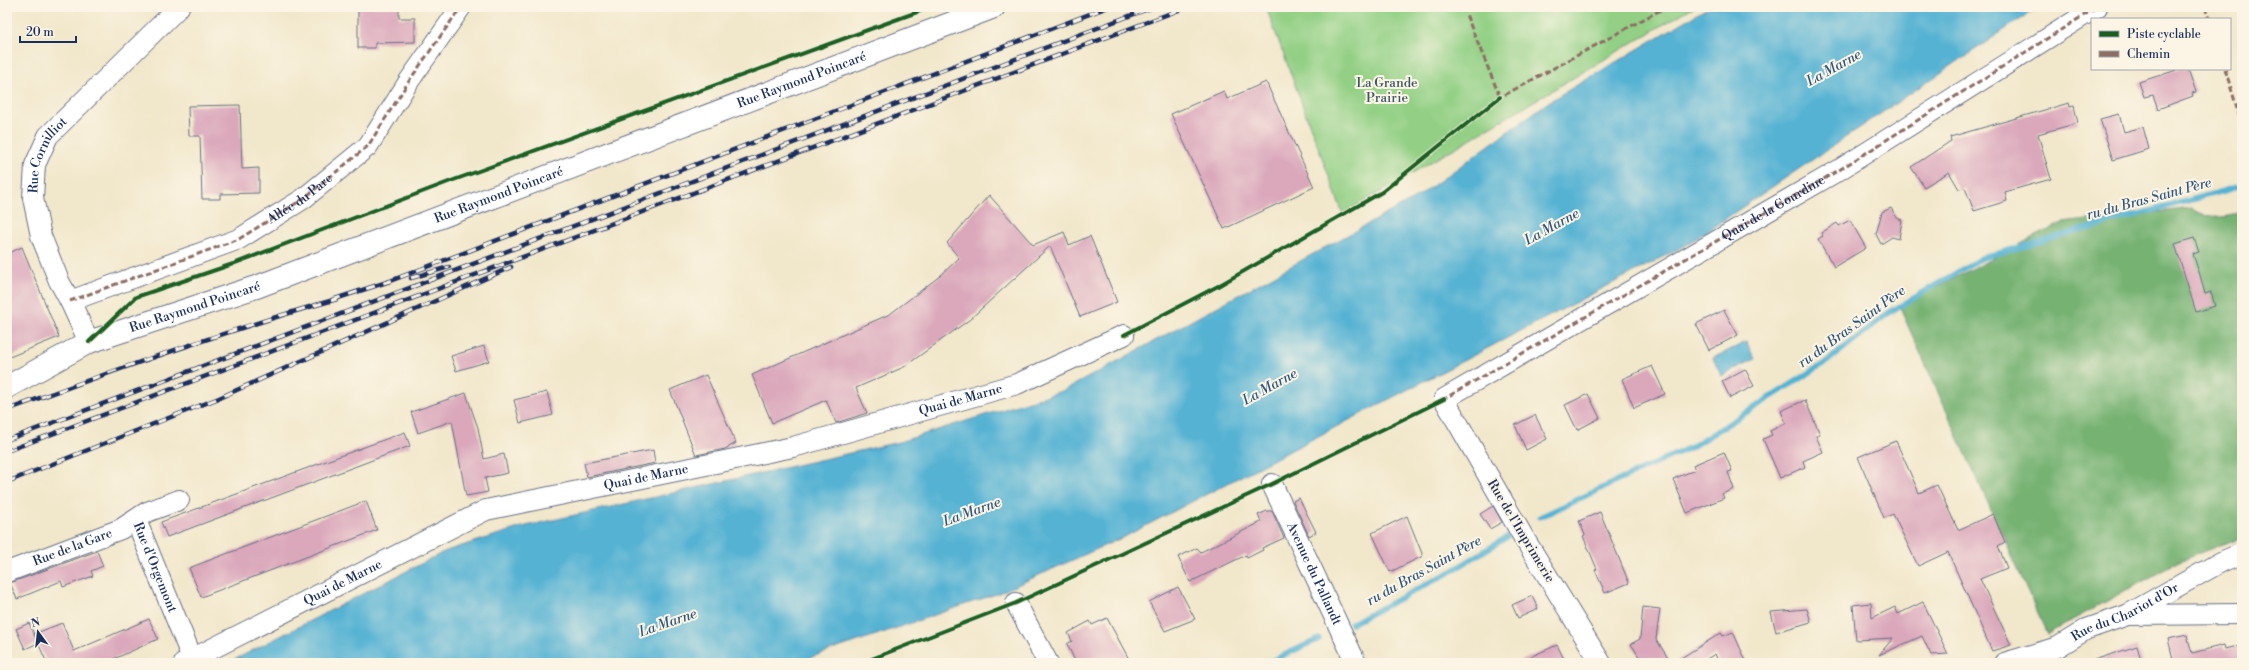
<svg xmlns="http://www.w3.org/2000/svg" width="2249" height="670" viewBox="0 0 2249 670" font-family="'Libre Bodoni',serif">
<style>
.green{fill:#93d085;stroke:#578072}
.forest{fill:#76b272;stroke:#487068}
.water{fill:#55b2d3;stroke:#387098}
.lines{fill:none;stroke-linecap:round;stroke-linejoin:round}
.stream{stroke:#55b2d3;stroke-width:5.5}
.building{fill:#daa7bb}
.street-casing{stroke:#666f84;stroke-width:22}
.secondary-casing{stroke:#666f84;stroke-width:24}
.street{stroke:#fff;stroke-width:20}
.secondary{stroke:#fff;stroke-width:22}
.rail-casing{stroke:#1b2f5e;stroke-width:4.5}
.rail{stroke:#fcf5e5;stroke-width:3;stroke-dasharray:9;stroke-linecap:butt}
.quiet{stroke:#8d6e63;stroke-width:3;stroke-dasharray:6 3;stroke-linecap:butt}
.cycleway-casing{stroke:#fcf5e5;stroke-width:6}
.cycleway{stroke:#1b5e20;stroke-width:4}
.labels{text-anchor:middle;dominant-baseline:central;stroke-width:4;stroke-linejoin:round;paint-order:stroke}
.street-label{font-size:13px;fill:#1b2f5e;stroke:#fcf5e5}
.park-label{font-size:13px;fill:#395768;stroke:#fcf5e5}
.water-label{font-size:14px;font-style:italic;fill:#2c5681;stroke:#fcf5e5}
</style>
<rect width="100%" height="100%" fill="#fcf5e5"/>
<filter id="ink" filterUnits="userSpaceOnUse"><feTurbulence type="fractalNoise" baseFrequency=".025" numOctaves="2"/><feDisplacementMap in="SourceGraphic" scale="8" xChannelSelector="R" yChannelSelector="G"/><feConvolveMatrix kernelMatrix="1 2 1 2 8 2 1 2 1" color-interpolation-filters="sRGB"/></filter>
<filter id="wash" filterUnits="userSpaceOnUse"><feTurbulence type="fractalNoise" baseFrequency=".012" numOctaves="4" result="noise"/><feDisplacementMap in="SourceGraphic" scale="16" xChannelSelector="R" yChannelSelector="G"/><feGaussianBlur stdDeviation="0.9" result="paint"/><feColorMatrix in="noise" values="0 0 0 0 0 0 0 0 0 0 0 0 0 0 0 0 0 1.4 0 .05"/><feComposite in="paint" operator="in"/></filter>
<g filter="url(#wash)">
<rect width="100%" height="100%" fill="#f1e7cb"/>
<path class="green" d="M1266,7H1693L1343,214Z"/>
<path class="forest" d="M2192,208C2206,217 2228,222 2242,209V537L2180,561L2047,634L1899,306L2062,223Z"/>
<g class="water">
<path d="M1709,7H2038L1688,244L1126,536L999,593L794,663H228L446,551L522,527L899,442L1065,390L1419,196L1550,101Z"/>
<path d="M1746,342L1755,359L1721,376L1713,358Z"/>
</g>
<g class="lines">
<g class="stream">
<path d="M1540,517L1693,446L1825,363L1890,312L1981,258L2241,186"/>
<path d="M1351,624L1452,571L1507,537"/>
<path d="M1267,663L1319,639"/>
</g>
</g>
<g id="blocks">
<g class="building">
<path d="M358,7H399V18H415V42L375,43V48H358Z"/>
<path d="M2180,69H2188L2196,92L2192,93L2193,96L2158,109L2153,95L2144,97L2139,82Z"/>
<path d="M1266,82L1314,187L1224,229L1171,114L1224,91L1227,99Z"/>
<path d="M2069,103L2070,107L2074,106L2078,123L2038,134L2051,179L2005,192L2007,201L1974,211L1965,188L1959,189L1949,172L1924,187L1911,167L1951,141L1950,137Z"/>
<path d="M240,105L242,169L259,168V193L220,194V199H202L200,136H189L188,106Z"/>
<path d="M2119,114L2124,132L2143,127L2149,149L2113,160L2100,119Z"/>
<path d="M989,195L1033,245L1064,232L1069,245L1090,236L1117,302L1080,317L1050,246L969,320L904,367L856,388L867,413L836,423L826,400L772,423L752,375L890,314L940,276L959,258L947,243Z"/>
<path d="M1891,208L1897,218L1902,220L1899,239L1892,237L1881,244L1876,234L1882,212Z"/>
<path d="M1850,220L1866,248L1834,267L1818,239L1823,236L1821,233L1837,223L1839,226Z"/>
<path d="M2194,238L2199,252L2193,254L2200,275L2205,294L2211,292L2215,306L2196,312L2175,244Z"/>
<path d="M22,247L59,337L7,358V254Z"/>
<path d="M1724,310L1738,335L1709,350L1696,324Z"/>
<path d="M484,346L489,361L456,371L451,356Z"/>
<path d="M1652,366L1665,394L1634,408L1622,379Z"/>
<path d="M1745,369L1754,386L1730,398L1722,381Z"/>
<path d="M706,375L736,443L725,449L696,455L670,390Z"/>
<path d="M547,392L553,415L520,423L514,400Z"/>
<path d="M466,393L478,428L484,459L504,454L508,473L485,478L488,492L466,496L452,421L418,433L411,412Z"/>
<path d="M1588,394L1600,418L1577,430L1565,405Z"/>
<path d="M1805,400L1820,434L1816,436L1823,452L1803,461L1805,467L1780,478L1763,439L1772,435L1770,431L1786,423L1781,411Z"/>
<path d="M1535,415L1547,439L1526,450L1515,425Z"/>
<path d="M405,432L410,446L167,537L161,522Z"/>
<path d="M1896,441L1919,493L1937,485L1958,530L1993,514L2005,542L1998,546L2007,568L1980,579L2011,645L1992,651L1948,552L1918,566L1893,514L1884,518L1858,457Z"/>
<path d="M653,450L655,463L587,477L584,463Z"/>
<path d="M1724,452L1732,471L1728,472L1734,489L1722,494L1724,498L1687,513L1673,479L1695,470L1693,465Z"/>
<path d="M1299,498L1316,532L1309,536L1293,501Z"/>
<path d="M366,501L377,530L201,597L189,568Z"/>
<path d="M1493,506L1502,522L1490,529L1480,514Z"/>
<path d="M1267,511H1272L1284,538L1262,548L1263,550L1247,558L1246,555L1190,582L1178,557L1197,548L1201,552L1261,522L1258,515Z"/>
<path d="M1600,512L1629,583L1605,593L1595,570L1597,569L1583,536L1585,535L1579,521Z"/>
<path d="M1407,516L1423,556L1390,572L1372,533Z"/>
<path d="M97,551L103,566L91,571L93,576L63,587L61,581L17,599L10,583Z"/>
<path d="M1178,587L1195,619L1165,631L1149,602Z"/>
<path d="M1532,596L1538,609L1518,618L1512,605Z"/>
<path d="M1923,602L1948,654L1931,655L1922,636L1879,655L1893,638L1856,640L1853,605L1871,603L1872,618L1895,607L1898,614Z"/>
<path d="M1643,607L1660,609L1656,639L1671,663H1643L1631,644L1640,639Z"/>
<path d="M1807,609L1811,622L1776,632L1771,612Z"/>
<path d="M1107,618L1131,663H1076L1067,644L1072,641L1068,633L1090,621L1092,625Z"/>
<path d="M149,619L158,639L114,659L115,663H47L34,634L62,623L74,651Z"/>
<path d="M29,623L38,643L25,649L16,629Z"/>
<path d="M1733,632L1747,663H1719L1715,654L1700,663H1673L1721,633L1723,636Z"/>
<path d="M2187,635L2192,653L2224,645L2225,649L2242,645V663H2174L2168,639Z"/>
<path d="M1557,645L1566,663H1516Z"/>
<path d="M2137,646L2142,663H2095L2094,660Z"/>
</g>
</g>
</g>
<g filter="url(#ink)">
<use href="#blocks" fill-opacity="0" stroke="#666f84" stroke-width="1"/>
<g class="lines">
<g class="street-casing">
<g id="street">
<path d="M70,301L239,239L303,199L368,146L409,81L461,7"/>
<path id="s1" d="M89,342L70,301L59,281L41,236L33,198L35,165L48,136L179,7"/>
<path id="s2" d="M1272,484L1356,663"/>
<path id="s3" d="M136,520L192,658"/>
<path id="s4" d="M7,572L121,529L147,512L179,500"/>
<path d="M1016,603L1048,663"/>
<path d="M2129,615L2242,614"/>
<path id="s5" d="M184,663L486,510L793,447L1017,384L1124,335"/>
<path d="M1601,663L1524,538L1444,399L1839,170L2097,7"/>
<path id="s6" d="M2004,663L2058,647L2087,629L2127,615L2221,562L2242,553"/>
</g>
</g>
<g class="secondary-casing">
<g id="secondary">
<path id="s7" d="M7,387L89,342L259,286L994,7"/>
</g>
</g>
<use href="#street" class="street"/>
<use href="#secondary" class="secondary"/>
<g class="rail-casing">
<g id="rail">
<path d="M411,278L449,267"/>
<path d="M332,300L390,281L1108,7"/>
<path d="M7,410C117,369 224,331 337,299"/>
<path d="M7,440L1153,7"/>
<path d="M7,451L1187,7"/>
<path d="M7,482L219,398L511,267"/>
</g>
</g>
<use href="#rail" class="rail"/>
<g class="quiet">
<path d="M1463,7L1500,97"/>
<path d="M2205,7L2209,19"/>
<path d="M2225,69L2242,124"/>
<path d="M1497,99L1666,7"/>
<path id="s8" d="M70,301L239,239L303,199L368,146L409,81L461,7"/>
<path id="s9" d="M1442,400L1839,170L2097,7"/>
</g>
<g class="cycleway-casing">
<g id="cycleway">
<path d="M1124,335L1218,286L1382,192L1500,97"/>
<path d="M89,342L136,297L233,264L451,181L931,7"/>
<path d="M861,663L1016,603L1272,484L1444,399"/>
</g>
</g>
<use href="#cycleway" class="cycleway"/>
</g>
</g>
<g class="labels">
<g class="street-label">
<text stroke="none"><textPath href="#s7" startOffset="853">Rue Raymond Poincaré</textPath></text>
<text stroke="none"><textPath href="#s1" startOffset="202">Rue Cornilliot</textPath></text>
<text stroke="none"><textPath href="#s7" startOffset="529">Rue Raymond Poincaré</textPath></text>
<text stroke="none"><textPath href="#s8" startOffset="253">Allée du Parc</textPath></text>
<text stroke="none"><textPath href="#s9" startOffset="383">Quai de la Gourdine</textPath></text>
<text stroke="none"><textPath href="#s7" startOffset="205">Rue Raymond Poincaré</textPath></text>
<text stroke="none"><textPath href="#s5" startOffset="826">Quai de Marne</textPath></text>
<text stroke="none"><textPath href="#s5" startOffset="502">Quai de Marne</textPath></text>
<text transform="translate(1521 531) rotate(59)">Rue de l'Imprimerie</text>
<text stroke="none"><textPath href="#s4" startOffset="70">Rue de la Gare</textPath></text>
<text stroke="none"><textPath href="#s3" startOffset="51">Rue d'Orgemont</textPath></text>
<text stroke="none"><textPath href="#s2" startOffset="99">Avenue du Pallandt</textPath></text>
<text stroke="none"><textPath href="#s5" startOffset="178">Quai de Marne</textPath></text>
<text stroke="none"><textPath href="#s6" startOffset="132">Rue du Chariot d'Or</textPath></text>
</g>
<g class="park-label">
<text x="1387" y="83">La Grande<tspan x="1387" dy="15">Prairie</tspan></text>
</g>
<g class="water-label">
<text transform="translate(1834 68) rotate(-29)">La Marne</text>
<text transform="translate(2149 199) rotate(-15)">ru du Bras Saint Père</text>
<text transform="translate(1552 227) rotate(-29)">La Marne</text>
<text transform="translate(1852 327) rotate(-36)">ru du Bras Saint Père</text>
<text transform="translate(1270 387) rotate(-29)">La Marne</text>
<text transform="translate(972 512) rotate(-20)">La Marne</text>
<text transform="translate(1424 571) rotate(-29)">ru du Bras Saint Père</text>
<text transform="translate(668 623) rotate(-19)">La Marne</text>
</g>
</g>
<rect width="2249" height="670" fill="none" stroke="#fcf5e5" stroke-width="24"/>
<rect x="2091" y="18" width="140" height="52" fill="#fcf5e5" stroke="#a2a6af"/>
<rect x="2099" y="31" width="20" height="6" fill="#1b5e20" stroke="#a2a6af"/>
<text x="2127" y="38" font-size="12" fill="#1b2f5e">Piste cyclable</text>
<rect x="2099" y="51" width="20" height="6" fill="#8d6e63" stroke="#a2a6af"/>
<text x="2127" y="58" font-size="12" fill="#1b2f5e">Chemin</text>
<g transform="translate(38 632) rotate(345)" stroke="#fcf5e5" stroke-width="3" paint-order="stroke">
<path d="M0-3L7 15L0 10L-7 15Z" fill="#1b2f5e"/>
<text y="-6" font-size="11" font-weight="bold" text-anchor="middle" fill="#1b2f5e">N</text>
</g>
<path d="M20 36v6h56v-6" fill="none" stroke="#1b2f5e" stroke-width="2"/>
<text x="26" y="36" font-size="12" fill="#1b2f5e" stroke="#fcf5e5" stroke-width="3" paint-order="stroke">20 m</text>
</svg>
